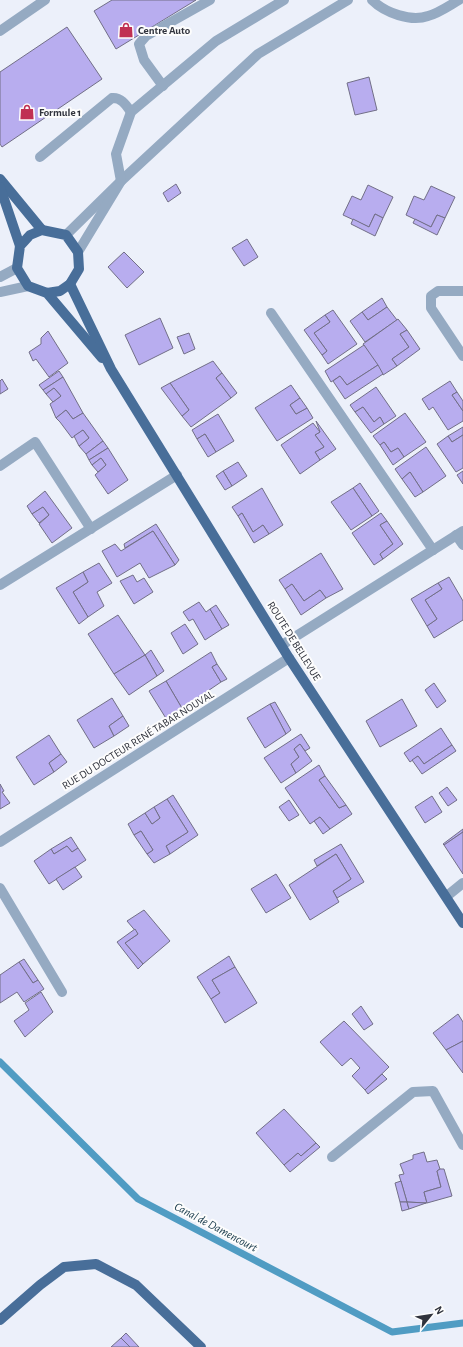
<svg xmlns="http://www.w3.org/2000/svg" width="463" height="1347" viewBox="0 0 463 1347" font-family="'Alegreya Sans',sans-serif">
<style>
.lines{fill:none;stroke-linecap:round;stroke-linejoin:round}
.stream{stroke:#509cc3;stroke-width:7}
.building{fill:#b8adef;stroke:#726f87}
.minor{stroke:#95aac2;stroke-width:10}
.major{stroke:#486e99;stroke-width:10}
.labels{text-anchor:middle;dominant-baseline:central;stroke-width:4;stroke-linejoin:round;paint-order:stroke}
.poi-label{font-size:11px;font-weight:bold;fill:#30333d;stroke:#fdfdfd;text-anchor:start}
.street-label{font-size:11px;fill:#30333d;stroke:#fdfdfd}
.water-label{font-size:12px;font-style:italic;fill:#183a4b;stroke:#fdfdfd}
</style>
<rect width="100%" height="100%" fill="#ecf0fa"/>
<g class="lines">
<path class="stream" d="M0,1062L138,1199L392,1332L463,1323"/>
</g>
<g class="building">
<path d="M112,0H196L116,49L94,11Z"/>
<path d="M67,27L102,79L2,147L0,144V72Z"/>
<path d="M369,77L377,110L355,115L347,83Z"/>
<path d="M176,184L181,193L168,202L163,193Z"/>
<path d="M368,185L393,197L383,218L375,214L369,227L343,215L352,196L361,200Z"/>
<path d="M431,186L455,197L445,218L437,215L431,227L406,215L414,196L424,200Z"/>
<path d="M375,214L383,218L375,236L351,224L353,219L369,227Z"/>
<path d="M437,215L445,218L437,235L413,223L415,219L431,227Z"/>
<path d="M247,239L258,257L244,266L232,248Z"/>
<path d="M124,252L144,272L127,288L108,267Z"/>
<path d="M382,298L387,307L368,320L362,312Z"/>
<path d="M387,307L397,320L365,342L350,321L362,312L368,320Z"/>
<path d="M333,310L357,344L328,364L322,355L327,351L314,333L330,322L325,315Z"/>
<path d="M325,315L330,322L314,333L327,351L322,355L304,330Z"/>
<path d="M160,318L173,348L139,365L125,335Z"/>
<path d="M398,319L407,330L400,334L409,347L392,359L397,366L383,375L363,344Z"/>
<path d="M407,330L420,349L397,366L392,359L409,347L400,334Z"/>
<path d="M48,331L68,363L49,377L36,359L33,361L29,352L41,344V338Z"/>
<path d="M189,333L195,349L184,354L177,337Z"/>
<path d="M364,345L378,365L347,385L340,376L331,382L325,371Z"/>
<path d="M213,361L222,373L216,378L231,398L191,427L182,416L189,410L170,383Z"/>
<path d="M378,365L383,374L345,399L333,381L340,376L347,385Z"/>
<path d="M59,371L63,377L43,390L39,385Z"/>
<path d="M222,373L237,393L231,398L216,378Z"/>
<path d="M63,377L83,413L73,419L66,410L56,418L50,404L61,396L54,388L46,394L43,390Z"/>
<path d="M2,379L8,389L0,394V381Z"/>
<path d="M450,381L457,392L452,395L463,411V421L448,430L433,407L429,410L422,399Z"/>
<path d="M170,383L189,410L182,416L161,388Z"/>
<path d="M291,385L300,398L290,405L296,414L307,408L313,418L277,441L255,408Z"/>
<path d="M376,387L396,416L384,424L380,417L374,422L363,407L355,412L350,405Z"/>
<path d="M54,388L61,396L53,402L46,394Z"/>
<path d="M457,392L463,401V411L452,395Z"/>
<path d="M300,398L307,408L296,414L290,405Z"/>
<path d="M363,407L374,422L380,417L384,424L371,433L355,412Z"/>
<path d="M66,410L73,419L83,413L103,441L86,454L79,446L89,438L83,430L72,438L60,422L56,418Z"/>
<path d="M405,413L426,442L404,457L398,448L391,452L384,442L380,445L373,436Z"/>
<path d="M218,414L234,441L216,452L205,434L197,439L192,430Z"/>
<path d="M316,421L336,449L320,460L315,452L324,447L315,435L320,432Z"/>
<path d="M313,423L320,432L315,435L324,447L315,452L320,460L300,474L281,445Z"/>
<path d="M463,427V435L452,442L448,436Z"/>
<path d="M83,430L89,438L79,446L74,436Z"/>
<path d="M205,434L216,452L208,457L197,439Z"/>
<path d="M463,435V468L456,472L437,444L448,436L452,442Z"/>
<path d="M103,441L108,448L89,460L86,454Z"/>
<path d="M384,442L391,452L398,448L404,457L393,465L380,445Z"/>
<path d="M426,447L446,476L423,492L410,472L402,479L395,469Z"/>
<path d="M108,448L128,480L108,494L95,475L106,465L101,458L92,465L89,460Z"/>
<path d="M101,458L106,465L98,472L92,465Z"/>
<path d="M238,462L247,476L232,486L223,471Z"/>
<path d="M223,471L232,486L225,490L216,476Z"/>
<path d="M463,471V484L457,475Z"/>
<path d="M410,472L423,492L415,497L402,479Z"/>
<path d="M360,483L379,511L372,516L353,488Z"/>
<path d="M262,488L283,525L269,534L263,525L253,532L242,513L238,516L232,507Z"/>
<path d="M353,488L372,516L351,530L331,502Z"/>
<path d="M45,491L72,528L52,543L39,524L49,515L43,507L32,514L27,506Z"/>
<path d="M43,507L49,515L39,523L32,514Z"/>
<path d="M242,513L253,532L263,525L269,534L254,543L238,516Z"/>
<path d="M381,513L387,521L380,525L393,544L380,554L383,559L374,565L352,533Z"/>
<path d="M387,521L403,544L383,559L380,554L393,544L380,525Z"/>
<path d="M156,524L179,560L175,565L153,531L125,548L124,544Z"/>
<path d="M153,531L175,565L149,578L140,563L117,577L102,551L115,544L121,551Z"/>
<path d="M321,553L343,589L326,598L320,590L304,601L292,584L285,589L279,580Z"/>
<path d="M99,563L112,583L97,592L104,606L88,617L73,592L88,582L83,572Z"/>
<path d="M83,572L88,582L73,592L88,617L79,624L56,588Z"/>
<path d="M133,575L137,582L144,578L153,592L134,604L120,581Z"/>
<path d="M449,577L463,601V620L434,638L427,626L437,619L425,600L442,589L438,583Z"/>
<path d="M438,583L442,589L425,600L437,619L427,626L411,599Z"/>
<path d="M292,584L304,601L320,590L326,598L301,615L285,589Z"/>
<path d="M199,602L206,612L210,609L222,629L205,640L193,619L189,621L183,612Z"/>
<path d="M216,605L229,625L222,629L210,609Z"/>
<path d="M118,615L145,655L114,674L88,634Z"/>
<path d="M185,624L198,644L183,654L171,633Z"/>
<path d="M151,650L164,671L157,676L145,655Z"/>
<path d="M211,652L217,664L212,667L221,682L193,701L194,703L183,710L166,681Z"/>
<path d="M145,655L157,676L129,695L114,674Z"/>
<path d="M217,664L227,679L221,682L212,667Z"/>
<path d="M166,681L183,710L167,720L149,691Z"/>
<path d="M434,683L446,701L437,708L425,690Z"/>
<path d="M112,698L123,716L109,726L114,736L94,748L77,720Z"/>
<path d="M402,699L417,726L380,747L366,721Z"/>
<path d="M275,702L291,730L286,734L270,704Z"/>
<path d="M270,704L286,734L265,748L247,718Z"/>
<path d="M123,716L129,726L114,736L109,726Z"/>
<path d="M441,728L452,745L424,764L418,756L410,762L404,753Z"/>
<path d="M301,734L310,748L305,751L300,744L294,749L299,757L291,764L296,773L281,783L264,758Z"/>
<path d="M49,735L61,754L49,763L54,772L34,785L16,757Z"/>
<path d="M300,744L312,761L296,773L291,764L299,757L294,749Z"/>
<path d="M452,745L456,751L422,774L412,760L418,756L424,764Z"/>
<path d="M61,754L67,762L54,772L49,763Z"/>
<path d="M319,765L325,776L319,780L339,808L346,805L352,814L330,829L320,817L310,824L285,788Z"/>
<path d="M325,776L346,805L339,808L319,780Z"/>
<path d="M0,784L4,791L2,792L10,803L0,809Z"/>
<path d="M447,787L457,800L448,806L439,793Z"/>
<path d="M173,795L198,835L170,854L166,846L188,832L167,799Z"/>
<path d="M432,796L442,812L425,823L415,807Z"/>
<path d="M167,799L188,832L166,846L170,854L154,863L147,854L153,850L141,831L134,835L128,824L145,813L152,824L160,818L154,807Z"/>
<path d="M289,800L299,815L289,821L279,807Z"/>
<path d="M154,807L160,818L152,824L145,813Z"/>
<path d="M320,817L330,829L323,834L314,821Z"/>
<path d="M463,829V832L444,845L443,844Z"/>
<path d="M141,831L153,850L147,854L134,835Z"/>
<path d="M463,832V874L444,845Z"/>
<path d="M71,837L78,848L72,852L67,846L54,854L51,849Z"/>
<path d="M341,844L364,882L337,898L333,891L351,879L336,854L317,866L314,860Z"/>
<path d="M67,846L72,852L78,848L86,860L49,884L34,861L51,849L54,854Z"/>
<path d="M336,854L351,879L333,891L339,902L310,920L289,885Z"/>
<path d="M75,867L82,877L63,890L56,879Z"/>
<path d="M276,874L291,898L266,913L251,889Z"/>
<path d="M144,910L170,941L143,964L125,943L138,934L127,921Z"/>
<path d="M135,929L138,934L125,943L143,964L138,969L117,942Z"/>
<path d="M229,956L235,967L212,980L220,993L211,999L197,977Z"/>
<path d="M24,959L38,980L33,983L19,962Z"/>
<path d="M19,962L33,983L38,980L44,989L24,1002L17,992L0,1003V975Z"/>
<path d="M235,967L257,1003L225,1023L211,999L220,993L212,980Z"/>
<path d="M41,992L53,1012L25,1037L14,1021L29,1010L25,1003Z"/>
<path d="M361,1006L373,1024L364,1030L352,1014Z"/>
<path d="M458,1014L463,1022V1041L446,1050L433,1033Z"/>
<path d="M344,1021L389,1067L365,1090L352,1076L360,1068L351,1058L342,1066L320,1042Z"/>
<path d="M463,1041V1073L446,1050Z"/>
<path d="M382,1074L387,1079L368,1094L365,1090Z"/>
<path d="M284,1109L316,1143L301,1156L298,1153L284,1165L256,1133Z"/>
<path d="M316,1143L320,1147L290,1172L284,1165L298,1153L301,1156Z"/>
<path d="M424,1152L427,1162L437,1160L440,1169L437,1171L441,1187L424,1192L427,1203L407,1202L399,1175L404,1174L400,1164L413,1159V1155Z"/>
<path d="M440,1169H444L452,1196L427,1203L424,1192L441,1187L437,1171Z"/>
<path d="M401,1181L407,1202H400L395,1183Z"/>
<path d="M400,1202H407L409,1209L402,1211Z"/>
<path d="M407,1202L426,1203L409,1209Z"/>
<path d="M126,1333L139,1347H130L121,1338Z"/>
<path d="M121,1338L130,1347H111Z"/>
</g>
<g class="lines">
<g class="minor">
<path d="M372,0C385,13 411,22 428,16C439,13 450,5 459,0"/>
<path d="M0,31L45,0"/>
<path d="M163,86L144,60L139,44L146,36L210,0"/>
<path d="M40,157L112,98C121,97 126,105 131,112"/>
<path d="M66,235L121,181L258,54L348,0"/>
<path d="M78,252L121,181L116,154L131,112L216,41L284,0"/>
<path d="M0,277L17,268"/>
<path d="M463,291H438L431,296V308L463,356"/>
<path d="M0,292L28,286"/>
<path d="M271,313L433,550"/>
<path d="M0,466L35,442L91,529"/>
<path d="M456,535L463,545"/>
<path d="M0,585L177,475"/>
<path d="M282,645L463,531"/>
<path d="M0,842L289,658"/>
<path d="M0,888L62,992"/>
<path d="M447,896L463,883"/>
<path d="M332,1157L413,1092L433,1091L463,1145"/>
</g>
<g class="major">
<path d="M0,179L42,230"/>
<path d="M0,187L20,246"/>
<path d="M70,284L111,369L289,658L463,923"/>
<path d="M47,293L60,291L70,284L79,269L78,252L66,235L42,230L30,235L20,246L17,268L28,286L47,293L102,358"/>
<path d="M0,1320L40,1285L64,1267L96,1264L136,1285L201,1347"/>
</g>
</g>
<defs>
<g id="shop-bare" transform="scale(1.2)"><path d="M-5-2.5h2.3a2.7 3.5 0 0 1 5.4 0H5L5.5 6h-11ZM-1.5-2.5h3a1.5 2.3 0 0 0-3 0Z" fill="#c03053" stroke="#fdfdfd" stroke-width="2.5" paint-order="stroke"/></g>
</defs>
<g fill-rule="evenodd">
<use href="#shop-bare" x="126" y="30"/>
<use href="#shop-bare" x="27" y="112"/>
</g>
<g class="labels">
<g class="poi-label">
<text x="138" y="30">Centre Auto</text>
<text x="39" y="112">Formule 1</text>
</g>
<g class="street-label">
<text transform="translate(294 641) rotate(58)">ROUTE DE BELLEVUE</text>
<text transform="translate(138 740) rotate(-32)">RUE DU DOCTEUR RENÉ TABAR NOUVAL</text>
</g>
<g class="water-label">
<text transform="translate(216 1227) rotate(28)">Canal de Damencourt</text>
</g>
</g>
<g transform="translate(431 1315) rotate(60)" stroke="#fdfdfd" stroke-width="3" paint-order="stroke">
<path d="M0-3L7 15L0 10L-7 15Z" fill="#30333d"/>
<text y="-6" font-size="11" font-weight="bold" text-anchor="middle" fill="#30333d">N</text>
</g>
</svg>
